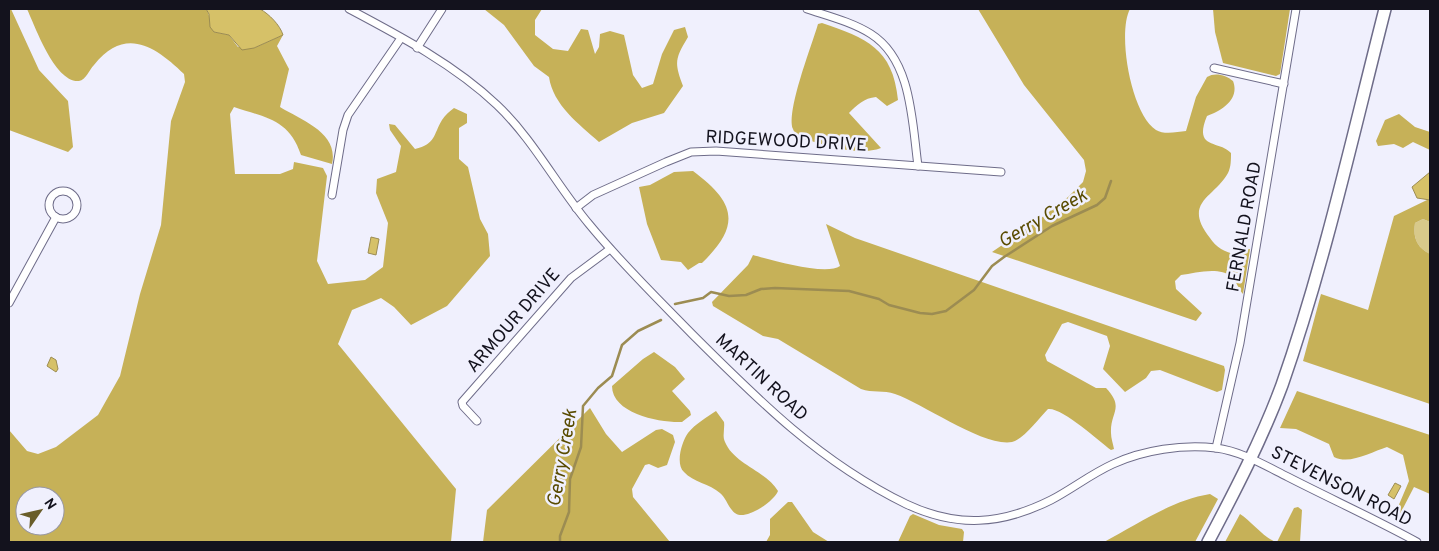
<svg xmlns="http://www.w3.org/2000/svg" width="1439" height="551" viewBox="0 0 1439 551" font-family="Overpass,sans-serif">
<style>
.green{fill:#d8c98a}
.forest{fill:#c6b158;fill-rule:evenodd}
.water{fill:#d6c168;stroke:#9c8c52}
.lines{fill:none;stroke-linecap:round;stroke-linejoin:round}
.stream{stroke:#9c8c52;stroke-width:2.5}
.street-casing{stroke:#6e6c89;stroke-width:9}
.primary-casing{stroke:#6e6c89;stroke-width:14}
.street{stroke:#fff;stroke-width:7}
.primary{stroke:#fff;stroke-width:11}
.labels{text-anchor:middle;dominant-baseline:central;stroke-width:5;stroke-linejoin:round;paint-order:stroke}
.street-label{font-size:18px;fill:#13121d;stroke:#f0f0fd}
.water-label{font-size:19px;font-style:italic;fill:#594b01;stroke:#f0f0fd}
</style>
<rect width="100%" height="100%" fill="#f0f0fd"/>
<path class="green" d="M1423,219L1430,222V254C1416,247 1413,237 1415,223Z"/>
<g class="forest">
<path d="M9,9H11L39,70L68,101L73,147L68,152L9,130Z"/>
<path d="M27,9H206C211,16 209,24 214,32L229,35L238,47L254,48L283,35L277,46L289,69L280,107C303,121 339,133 332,164L301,155C289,119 266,118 234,107L230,114L235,174H280L293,169L294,162L323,168L327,176L317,261L328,284L365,280L383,267L388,223L376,193L377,179L396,172L401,146L390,130L389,124L395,125L415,149C436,144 433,135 442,120C445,115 450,111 454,108L467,114V123L459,128V159L468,167L480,219L488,234L490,256L447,306L411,325L394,307L381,298L352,310L338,344L456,489L451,542H9V430L27,451L38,454L56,447L98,415L120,376L140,294L161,225L171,121L185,82L184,74C155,46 125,26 94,65C89,70 86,80 79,81C55,83 35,26 27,9ZM25,496H55V526H25Z"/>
<path d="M484,9H542L535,20V35L553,49L568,51L581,29L588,30L595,54L599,47L600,34L610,31L624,35L633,75L642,88L653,84L662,54L674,30L685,27L688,37C675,59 674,62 683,86L664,113L632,123L599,142C579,124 553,105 549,77L534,66L504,25Z"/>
<path d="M978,9H1130C1117,33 1131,114 1156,130C1164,135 1177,132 1186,131L1196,97L1207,77C1215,72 1226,75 1233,81C1240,99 1222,111 1207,116C1193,150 1219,140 1231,153C1231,160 1231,167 1228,173C1214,198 1182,202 1210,238C1216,247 1225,253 1236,254C1242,254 1245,249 1250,249L1243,294C1238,289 1237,282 1232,277C1219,266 1196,273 1181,275L1175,281L1176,289L1202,313L1196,321L992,252L1036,222L1068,197L1083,182L1086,171L1084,160L1024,85Z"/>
<path d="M1213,9H1290L1280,74L1276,76L1223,63L1215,32Z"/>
<path d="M822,23C866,38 893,48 898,100L887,106L876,97C864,98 857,105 849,113L881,148C857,157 824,144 800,138C798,136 794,132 793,129C786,111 812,45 818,24Z"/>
<path d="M1399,114L1415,127L1430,132V150L1413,142L1403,148L1394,144L1378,146L1376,141L1385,120Z"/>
<path d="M693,171C736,203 741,225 702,263H699L688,270L681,262L661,260L647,224L639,187L650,185L674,172Z"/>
<path d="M1427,200H1430V222L1423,219L1415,223C1413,237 1416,247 1430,254V404L1303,361L1321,294L1368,310L1394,216Z"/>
<path d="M826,224L855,238L1224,366L1225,370L1222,390L1217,392L1160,370L1151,371L1146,378L1125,392L1103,369L1110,346L1107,336L1068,322L1062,324L1045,355L1047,361L1096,388H1106C1125,408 1110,412 1111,433C1111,438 1113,444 1114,449L1111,450C1099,441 1062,407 1048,409C1039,418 1024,439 1012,442C983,447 924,404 895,394C884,390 872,393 861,389L778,339L763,336L713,306L712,302L748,265L753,255C771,260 826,276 840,266Z"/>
<path d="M654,352L675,367L685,379L672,391L690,411L691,415L682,422C661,423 612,414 612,386L643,359Z"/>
<path d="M1297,391L1430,435V494L1414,487L1399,516H1396L1395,514L1409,481L1403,455L1387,447C1371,452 1350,465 1334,457L1329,444L1296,429L1280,428Z"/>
<path d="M590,408L606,434L622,452L656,430L662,429L673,435L675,442L667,465L658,468L649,464L645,465L632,489L633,497L670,542H483L487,510Z"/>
<path d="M716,411L724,422C725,429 722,436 725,442C734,464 766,471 778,491C774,501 752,516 740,515C730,514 728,500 720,493C710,484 693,482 684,472C675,464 682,441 688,433C695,424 707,417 716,411Z"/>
<path d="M1210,494L1218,499L1195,542H1104C1138,524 1172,500 1210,494Z"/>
<path d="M788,502H792L813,532L829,542H766L770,535V519Z"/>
<path d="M1298,507L1302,510L1300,542H1225L1240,514C1251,521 1266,540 1277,542L1294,508Z"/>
<path d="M913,514L939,525L962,529L964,532L963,542H898L910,516Z"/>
</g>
<g class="water">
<path d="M206,9H260C269,14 280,25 283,35L254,48L242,50L229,35L214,32L210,27L209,14Z"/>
<path d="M1430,172V200L1417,198L1412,187Z"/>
<path d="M371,237L379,239L376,255L368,253Z"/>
<path d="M51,357L56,360L58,369L56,372L47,366Z"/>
<path d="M1395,483L1401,486L1394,499L1388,495Z"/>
</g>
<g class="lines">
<g class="stream">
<path d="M675,304L703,298L711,292L729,296L746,295L761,289L775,288L849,291L879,299L889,305L920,313L932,314L946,311L974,290L992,266L1004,257L1052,226L1097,205L1105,198L1111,181"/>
<path d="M560,542V536L569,512L570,479L581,447L583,406L598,388L612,376L622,345L638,331L661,320"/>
</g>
<g class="street-casing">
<g id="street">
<path d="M349,9C400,36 455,65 497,105C533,139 557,186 589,224C621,263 657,298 692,334C759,401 820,462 906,504C957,528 1001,525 1051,500C1072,489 1091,474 1113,464C1143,450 1183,444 1216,448C1241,451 1266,466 1288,477C1331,499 1375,519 1417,542"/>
<path d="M807,9C828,16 852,22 871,34C912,60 912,122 918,166"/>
<path d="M417,48L442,9"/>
<path d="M1214,68L1284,84"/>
<circle cx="63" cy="205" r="14"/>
<path d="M332,195L343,130L348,115L401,38"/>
<path d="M576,208L593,195L666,162L691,152L716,151L1001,172"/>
<path d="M9,303L56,217"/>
<path d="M477,421L463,406L462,402L571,278L610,249"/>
<path d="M1216,448L1240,343L1296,9"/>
</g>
</g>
<g class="primary-casing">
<path id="primary" d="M1208,542C1235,491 1262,439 1282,385C1325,262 1353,134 1385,9"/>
</g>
<use href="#street" class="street"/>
<use href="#primary" class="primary"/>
</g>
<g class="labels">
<g class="street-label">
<text transform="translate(786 142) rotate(3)">RIDGEWOOD DRIVE</text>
<text transform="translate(1245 227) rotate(-80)">FERNALD ROAD</text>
<text transform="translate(514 321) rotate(-49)">ARMOUR DRIVE</text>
<text transform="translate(761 378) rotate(43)">MARTIN ROAD</text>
<text transform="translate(1341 487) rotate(27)">STEVENSON ROAD</text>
</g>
<g class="water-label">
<text transform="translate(1043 219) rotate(-30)">Gerry Creek</text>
<text transform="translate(563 458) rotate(-80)">Gerry Creek</text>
</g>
</g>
<rect width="1439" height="551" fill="none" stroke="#13121d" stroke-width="20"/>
<g transform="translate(40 511) rotate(56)"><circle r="24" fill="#f0f0fd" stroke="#9897a3"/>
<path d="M0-4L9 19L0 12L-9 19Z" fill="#695d2a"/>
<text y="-8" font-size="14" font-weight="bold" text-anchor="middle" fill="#13121d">N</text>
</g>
</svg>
